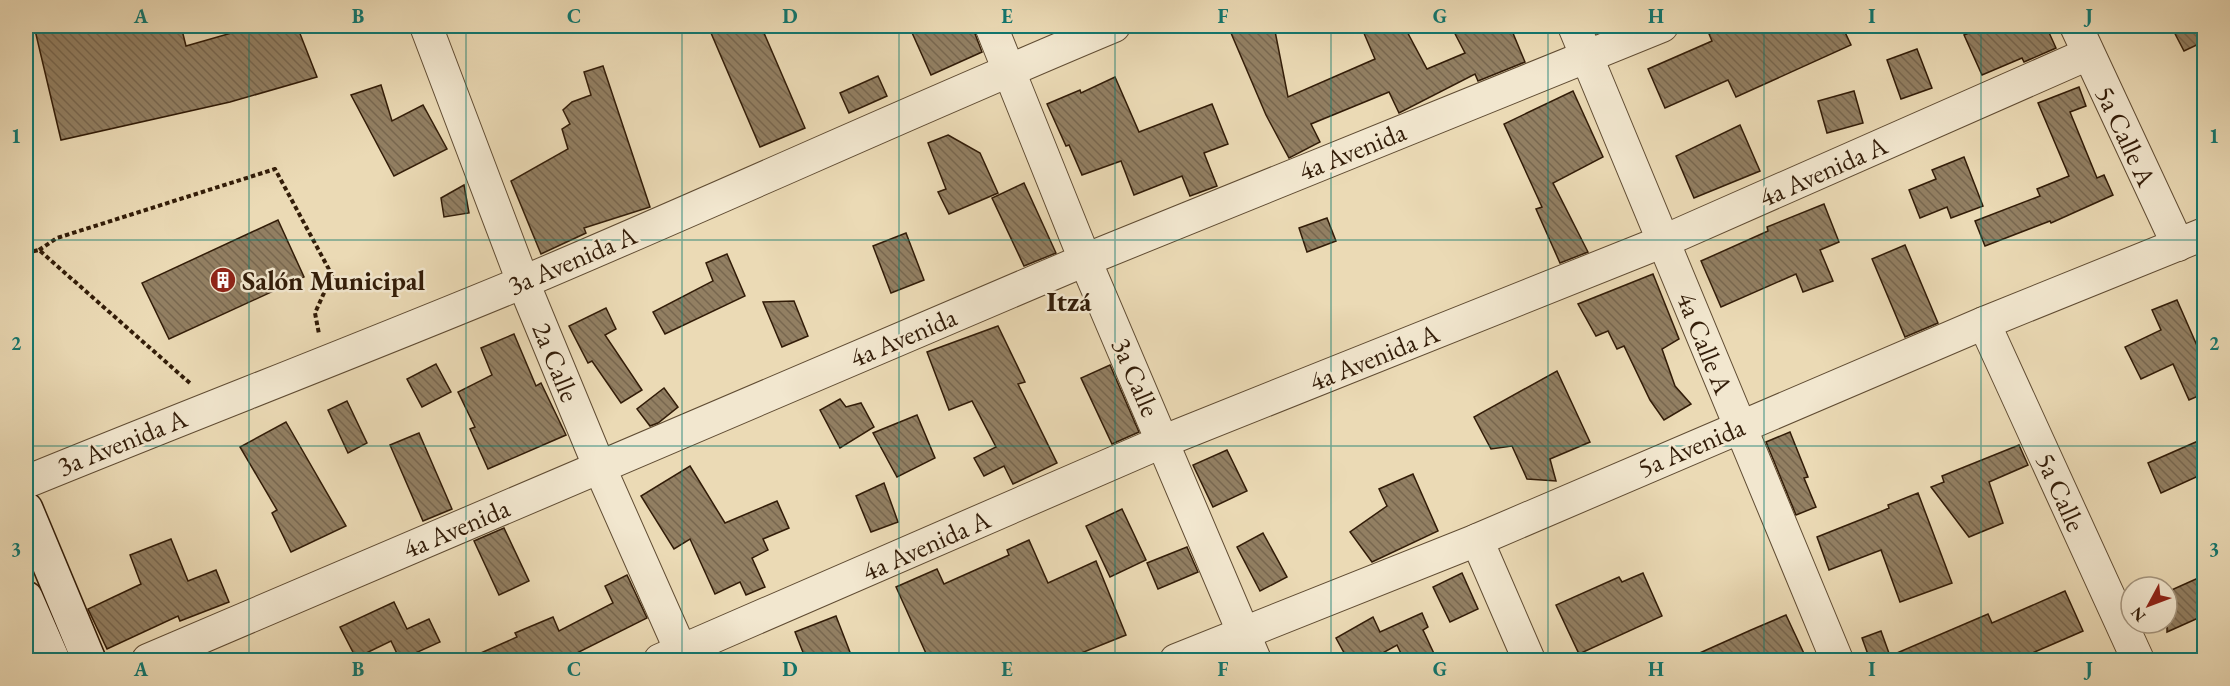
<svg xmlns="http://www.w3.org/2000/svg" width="2230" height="686" viewBox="0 0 2230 686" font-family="'EB Garamond',serif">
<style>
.building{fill:url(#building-back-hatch);stroke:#321c08;stroke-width:1.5}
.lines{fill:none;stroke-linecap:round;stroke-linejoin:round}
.minor-casing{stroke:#604c33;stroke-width:34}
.secondary-casing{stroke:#321c08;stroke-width:36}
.path{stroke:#321c08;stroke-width:4;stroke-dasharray:4.5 3;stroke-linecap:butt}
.minor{stroke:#f2e7cf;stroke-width:32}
.secondary{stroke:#f2e7cf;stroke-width:33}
.grid{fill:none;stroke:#0f766e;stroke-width:1.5;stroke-opacity:0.55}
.labels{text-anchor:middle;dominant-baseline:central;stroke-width:5;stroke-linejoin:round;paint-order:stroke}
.street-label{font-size:27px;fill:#321c08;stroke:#f2e7cf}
.poi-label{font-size:27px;font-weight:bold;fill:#321c08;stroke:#f2e7cf;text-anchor:start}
.neighbourhood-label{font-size:28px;font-weight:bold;fill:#321c08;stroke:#f2e7cf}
.neatline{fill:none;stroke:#0f766e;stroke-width:2}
.grid-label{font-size:20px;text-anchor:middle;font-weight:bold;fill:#0f766e}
</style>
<defs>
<pattern id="building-back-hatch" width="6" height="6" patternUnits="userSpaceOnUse" patternTransform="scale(1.5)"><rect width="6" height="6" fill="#927f62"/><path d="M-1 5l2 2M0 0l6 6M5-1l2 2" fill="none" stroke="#78674f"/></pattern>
</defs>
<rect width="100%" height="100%" fill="#ebdab5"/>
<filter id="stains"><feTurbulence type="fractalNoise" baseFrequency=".00333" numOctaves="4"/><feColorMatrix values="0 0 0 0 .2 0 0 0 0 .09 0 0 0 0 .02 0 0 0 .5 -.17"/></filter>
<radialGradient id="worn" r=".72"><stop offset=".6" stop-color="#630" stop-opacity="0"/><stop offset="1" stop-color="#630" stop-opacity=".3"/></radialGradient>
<g class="building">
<path d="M34,26H181L186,46L256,26H297L317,77L230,102L61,140Z"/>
<path d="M708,26H761L805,128L760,147Z"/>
<path d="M909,26H972L982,52L931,75Z"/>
<path d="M1228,26H1274L1288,97L1375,59L1363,31L1374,26H1404L1427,69L1465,53L1451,26H1510L1525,62L1478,81L1475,74L1399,113L1389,92L1311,124L1320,142L1289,158L1266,115Z"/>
<path d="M1729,26H1842L1851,45L1736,97L1728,80L1665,108L1648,69L1712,41L1709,34Z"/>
<path d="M1987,26H2046L2056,48L2024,62L2022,58L1982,75L1964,35Z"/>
<path d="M2171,26H2205V41L2184,51Z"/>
<path d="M1917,49L1932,88L1901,99L1887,60Z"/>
<path d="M603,66L650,207L584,228L586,233L541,254L511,181L568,149L562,129L570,124L563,110L572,102L591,95L584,72Z"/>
<path d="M878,76L887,96L849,113L840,93Z"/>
<path d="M1115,77L1139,132L1212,104L1228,144L1204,153L1217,186L1190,196L1182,176L1134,195L1121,161L1082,175L1069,145L1066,146L1047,104L1080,90L1081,93Z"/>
<path d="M381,85L392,121L423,105L447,149L394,176L351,95Z"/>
<path d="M2079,87L2086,106L2070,112L2097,178L2104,175L2113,195L2051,223L2050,221L1985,246L1975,221L2040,196L2037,189L2069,176L2038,103Z"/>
<path d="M1573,91L1603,157L1553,183L1588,252L1560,263L1536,209L1542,207L1504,124Z"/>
<path d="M1854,91L1863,123L1827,133L1818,101Z"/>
<path d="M1740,125L1760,171L1694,198L1676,156Z"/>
<path d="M948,135L980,153L998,193L949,214L938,192L946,189L928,143Z"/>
<path d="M1964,157L1983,206L1951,218L1947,207L1920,218L1909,190L1936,179L1932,170Z"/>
<path d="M1024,183L1056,253L1024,266L992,198Z"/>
<path d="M464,185L469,213L444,217L441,198Z"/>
<path d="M1824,204L1839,242L1820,250L1833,281L1803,292L1796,274L1721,307L1701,261L1768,231L1767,227Z"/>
<path d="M1327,218L1336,241L1307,252L1299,228Z"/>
<path d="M278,220L304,277L169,339L142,283Z"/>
<path d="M906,233L924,280L891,293L873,246Z"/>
<path d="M1905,245L1938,323L1905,337L1872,259Z"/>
<path d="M727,254L745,296L665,334L653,312L713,281L706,263Z"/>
<path d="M1653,274L1679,339L1662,349L1675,386L1691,404L1664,420L1650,400L1624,346L1617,349L1608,331L1596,336L1578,304Z"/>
<path d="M2177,300L2205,364V393L2189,400L2173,364L2141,379L2125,347L2161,330L2152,310Z"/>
<path d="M794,301L808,336L782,347L763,302Z"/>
<path d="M606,308L616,329L605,335L642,390L621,403L592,361L588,363L569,326Z"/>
<path d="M998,326L1025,382L1018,384L1057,463L1013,484L1004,466L984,476L974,458L996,447L972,401L949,410L927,352Z"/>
<path d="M514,334L536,386L541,383L566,435L488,469L470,429L475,427L458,392L492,375L481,348Z"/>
<path d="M436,364L451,392L422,407L407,379Z"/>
<path d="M1110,365L1139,432L1112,444L1081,378Z"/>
<path d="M1557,371L1590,442L1550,459L1556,481L1527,479L1512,446L1491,449L1474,417Z"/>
<path d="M664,388L678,407L658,423L650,426L637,409Z"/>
<path d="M840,399L846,407L861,403L874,427L840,448L820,410Z"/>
<path d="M347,401L367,443L348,453L328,410Z"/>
<path d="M917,415L935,458L897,477L873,433Z"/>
<path d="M286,422L346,526L291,552L272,513L277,510L240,447Z"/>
<path d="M1790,432L1808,477L1804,478L1816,507L1796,515L1766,442Z"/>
<path d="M419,433L452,509L423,521L390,445Z"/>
<path d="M2205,438V473L2161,493L2148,463Z"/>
<path d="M2019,445L2028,465L1989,482L2003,523L1969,537L1931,487L1944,482L1942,476Z"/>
<path d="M1227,450L1247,491L1213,507L1193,465Z"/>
<path d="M690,466L725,523L777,501L789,528L763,539L768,550L752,558L765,587L746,595L740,582L715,594L690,539L674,549L641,496Z"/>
<path d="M1413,474L1438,531L1372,562L1350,532L1387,506L1379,489Z"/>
<path d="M884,483L898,522L871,532L856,496Z"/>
<path d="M1918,493L1952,583L1900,602L1881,550L1829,570L1817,537L1880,512L1889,508L1888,505Z"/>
<path d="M1122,509L1146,560L1110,577L1086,526Z"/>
<path d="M504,528L529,581L499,595L474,541Z"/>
<path d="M1263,533L1287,577L1260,591L1237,547Z"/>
<path d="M171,539L188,581L216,570L229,602L180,621L178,616L107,649L88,609L141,584L130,555Z"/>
<path d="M1029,540L1048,583L1096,561L1126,635L1064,660H929L896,587L937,569L944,584L1009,555L1007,550Z"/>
<path d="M1187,547L1198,572L1158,589L1147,563Z"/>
<path d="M1462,573L1478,609L1450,622L1433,587Z"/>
<path d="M1643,573L1662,616L1579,654L1556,605L1619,577L1622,582Z"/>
<path d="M627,575L647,618L563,660H465L517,637L515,633L553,617L559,631L613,603L605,586Z"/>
<path d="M2205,575V615L2167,632V592Z"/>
<path d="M2065,591L2083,631L2016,660H1870L1862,638L1881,631L1890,656L1988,614L1992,623Z"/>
<path d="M394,602L407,629L429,619L440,642L400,660L391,641L356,658L340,627Z"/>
<path d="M1422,613L1428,627L1423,630L1437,660H1404L1397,645L1370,660H1348L1336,638L1373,617L1380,632Z"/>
<path d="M1786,615L1807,660H1684L1751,630Z"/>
<path d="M836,616L853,660H806L795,632Z"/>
</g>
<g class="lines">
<g class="minor-casing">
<g id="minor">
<path d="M426,26L523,282L599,466L685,660"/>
<path d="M991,26L1085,260L1255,660"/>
<path d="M1574,26L1837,660"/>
<path d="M2076,26L2178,245"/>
<path d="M1984,323L2138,660"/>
<path d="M26,482C190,415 357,351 521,283C720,199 915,109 1114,26"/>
<path d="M1477,540L1529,660"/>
<path d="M148,660L1085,260L1662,26"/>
<path d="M660,660L1164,441L1664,241L2088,54"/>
<path d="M1176,660L1477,540L1984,323L2204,234"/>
</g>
</g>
<g class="secondary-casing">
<g id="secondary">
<path d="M26,509L89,660"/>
<path d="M26,598L53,660"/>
</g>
</g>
<g class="path">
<path d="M39,250L57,238L275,169L332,275L315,313L319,334"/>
<path d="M26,253L39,250L192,385"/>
</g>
<use href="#minor" class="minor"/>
<use href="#secondary" class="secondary"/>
</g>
<path class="grid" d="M249,26V660M466,26V660M682,26V660M899,26V660M1115,26V660M1331,26V660M1548,26V660M1764,26V660M1981,26V660M26,240H2204M26,446H2204"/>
<defs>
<g id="building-disc" transform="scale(1.35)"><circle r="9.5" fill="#8f2418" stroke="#f2e7cf"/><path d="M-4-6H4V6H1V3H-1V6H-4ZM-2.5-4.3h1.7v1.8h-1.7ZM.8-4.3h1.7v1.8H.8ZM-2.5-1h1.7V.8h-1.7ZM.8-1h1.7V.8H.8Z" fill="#fff"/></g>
</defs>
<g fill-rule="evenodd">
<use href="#building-disc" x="223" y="280"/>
</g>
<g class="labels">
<g class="street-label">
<text transform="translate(2126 136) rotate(65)">5a Calle A</text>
<text transform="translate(1352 151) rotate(-22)">4a Avenida</text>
<text transform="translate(1823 171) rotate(-24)">4a Avenida A</text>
<text transform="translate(572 260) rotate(-23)">3a Avenida A</text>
<text transform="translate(903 337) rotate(-23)">4a Avenida</text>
<text transform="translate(1705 343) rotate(68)">4a Calle A</text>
<text transform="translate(1374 357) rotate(-22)">4a Avenida A</text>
<text transform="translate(556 362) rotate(68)">2a Calle</text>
<text transform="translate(1136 377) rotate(67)">3a Calle</text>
<text transform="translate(122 442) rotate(-22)">3a Avenida A</text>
<text transform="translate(1691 447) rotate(-23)">5a Avenida</text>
<text transform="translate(2061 492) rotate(66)">5a Calle</text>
<text transform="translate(456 528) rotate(-23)">4a Avenida</text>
<text transform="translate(926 545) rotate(-24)">4a Avenida A</text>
</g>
<g class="poi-label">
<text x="242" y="280">Salón Municipal</text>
</g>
<g class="neighbourhood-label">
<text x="1069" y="301">Itzá</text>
</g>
</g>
<rect width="2230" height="686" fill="none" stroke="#ebdab5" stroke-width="66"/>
<g transform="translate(2149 605) rotate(229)"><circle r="28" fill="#f2e7cf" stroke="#a5967f" stroke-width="1.5"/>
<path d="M0-4.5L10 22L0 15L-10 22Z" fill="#8f2418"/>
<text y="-9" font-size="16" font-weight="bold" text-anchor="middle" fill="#321c08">N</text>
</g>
<rect x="33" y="33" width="2164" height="620" class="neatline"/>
<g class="grid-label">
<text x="141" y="23">A</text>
<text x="358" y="23">B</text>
<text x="574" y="23">C</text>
<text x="790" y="23">D</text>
<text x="1007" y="23">E</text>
<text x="1223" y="23">F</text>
<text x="1440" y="23">G</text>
<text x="1656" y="23">H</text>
<text x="1872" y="23">I</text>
<text x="2089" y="23">J</text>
<text x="16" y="143">1</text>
<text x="2214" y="143">1</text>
<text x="16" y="350">2</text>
<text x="2214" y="350">2</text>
<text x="16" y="556">3</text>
<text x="2214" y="556">3</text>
<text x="141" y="676">A</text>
<text x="358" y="676">B</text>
<text x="574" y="676">C</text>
<text x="790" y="676">D</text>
<text x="1007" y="676">E</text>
<text x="1223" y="676">F</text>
<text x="1440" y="676">G</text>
<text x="1656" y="676">H</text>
<text x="1872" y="676">I</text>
<text x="2089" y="676">J</text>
</g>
<rect width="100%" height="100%" filter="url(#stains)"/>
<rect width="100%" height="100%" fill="url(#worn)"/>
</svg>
